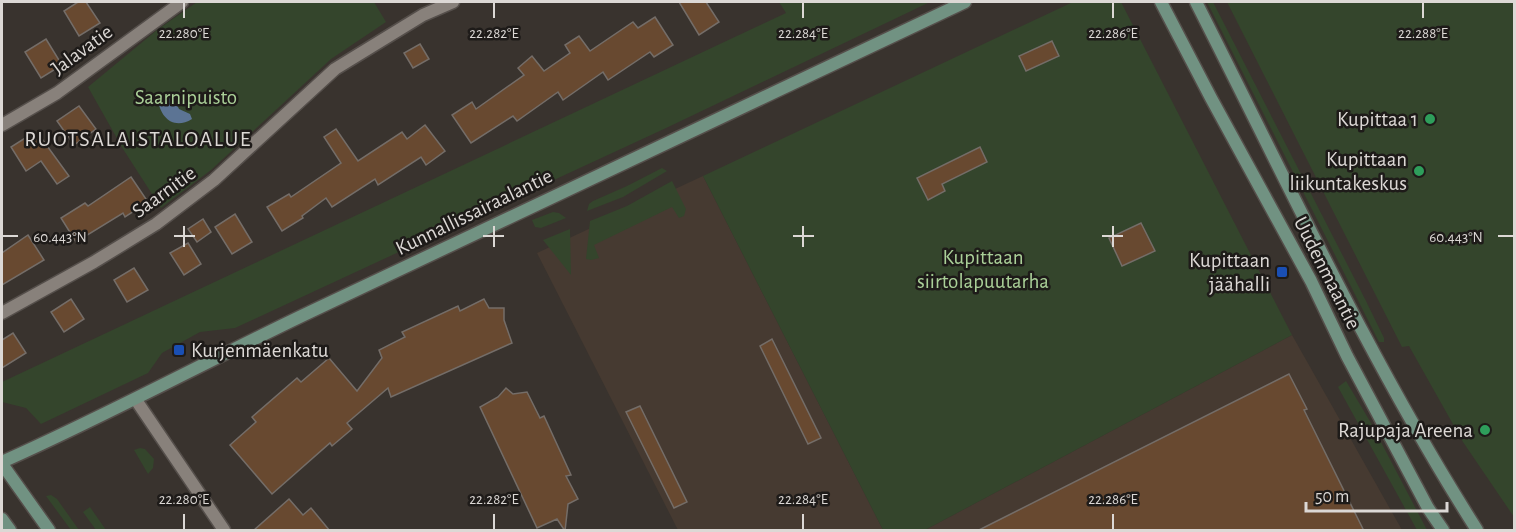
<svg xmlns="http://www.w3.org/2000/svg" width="1516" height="532" viewBox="0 0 1516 532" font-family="'Alegreya Sans',sans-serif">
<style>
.built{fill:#463a31}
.green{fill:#34452c}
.water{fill:#5c7494}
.building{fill:#684930;stroke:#746d68;stroke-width:1.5}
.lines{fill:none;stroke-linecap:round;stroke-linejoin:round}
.street-casing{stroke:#554f4b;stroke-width:15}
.secondary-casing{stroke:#554f4b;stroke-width:15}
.street{stroke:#88817b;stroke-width:12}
.secondary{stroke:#719282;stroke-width:12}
.ticks{fill:none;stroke:#dcd8d5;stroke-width:2}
.leisure-dot{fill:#2e9e5b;stroke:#1e1b19;stroke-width:2}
.transit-dot{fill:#1a4fb4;stroke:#1e1b19;stroke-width:2}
.labels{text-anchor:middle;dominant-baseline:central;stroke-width:5;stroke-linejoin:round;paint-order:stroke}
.street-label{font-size:21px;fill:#dcd8d5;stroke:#1e1b19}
.park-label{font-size:21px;fill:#aad098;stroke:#1e1b19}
.poi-label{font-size:21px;fill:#dcd8d5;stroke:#1e1b19;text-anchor:end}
.neighbourhood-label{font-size:22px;letter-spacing:1.5px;fill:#dcd8d5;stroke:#1e1b19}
.ticks-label{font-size:15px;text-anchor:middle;fill:#dcd8d5;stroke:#1e1b19;stroke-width:5;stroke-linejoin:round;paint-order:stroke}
</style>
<rect width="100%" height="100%" fill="#39332e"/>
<g class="built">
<path d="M703,176L883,530H678L537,253Z"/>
<path d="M1292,335L1402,530H925Z"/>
</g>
<g class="green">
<path d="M197,2H374L386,22L331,59L211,170L161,208L123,149L88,87L157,30Z"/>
<path d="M779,2H930L664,129L235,328L200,332L162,353L148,373L41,424L26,408L2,402V382L786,13Z"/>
<path d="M1073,2H1121L1292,335L925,530H883L703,176Z"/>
<path d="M1207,2H1213L1366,301L1384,338V342H1379Z"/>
<path d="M1227,2H1514V517L1463,442L1409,346L1402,347Z"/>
<path d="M662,168L667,171L623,197L587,211L589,204L593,201L627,186Z"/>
<path d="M672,181L686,209L684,216L679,218L672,207L594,245L599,258L591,260L586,259L590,221L627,206Z"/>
<path d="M553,212L559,213L566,218L541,228L535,227L532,220Z"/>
<path d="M570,229L571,275L543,240Z"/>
<path d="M1346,381L1371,423L1427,530H1417L1338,387Z"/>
<path d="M140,448L145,449L154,459L153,468L148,474L134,450Z"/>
<path d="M51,495L57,499L79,530H71L46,496Z"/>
<path d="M90,507L106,530H96L83,512Z"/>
</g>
<path class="water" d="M164,93H171L179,109L190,114L192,119C174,130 160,118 158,99Z"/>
<g class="building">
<path d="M78,2H86L100,23L79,36L64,11Z"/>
<path d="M679,2H706L719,22L699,35Z"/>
<path d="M655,17L673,45L654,57L650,52L608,80L603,72L563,100L558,92L517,121L513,116L471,143L452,115L472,102L476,109L524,75L518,68L532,56L544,71L570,53L565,45L579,36L590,51L633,22L638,28Z"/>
<path d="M46,39L62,65L41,78L25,52Z"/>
<path d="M1052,41L1059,56L1026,71L1019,56Z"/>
<path d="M420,44L429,59L413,68L404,53Z"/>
<path d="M79,106L96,129L74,145L57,121Z"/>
<path d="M425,125L445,151L426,165L421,157L378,185L375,179L332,207L326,198L302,216L303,218L282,231L267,207L289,194L291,197L341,163L324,137L336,129L358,161L402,132L407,139Z"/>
<path d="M33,133L39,142L42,139L69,176L57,184L41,161L26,171L11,147Z"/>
<path d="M980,147L987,162L942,184L945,191L928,200L917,178Z"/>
<path d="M131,177L148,202L125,217L123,213L76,242L61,218L85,203L88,206Z"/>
<path d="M235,214L252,242L232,254L215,227Z"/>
<path d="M203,219L211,232L197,242L188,229Z"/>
<path d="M1141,223L1155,251L1122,266L1109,238Z"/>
<path d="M28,235L44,260L2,285V253Z"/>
<path d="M188,243L201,264L184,275L170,253Z"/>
<path d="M134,268L148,290L127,302L114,280Z"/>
<path d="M71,299L84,319L64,332L51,312Z"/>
<path d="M484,299L489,308H504V320L512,343L391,397L388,388L347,423L352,429L332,446L330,443L272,494L230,445L256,422L252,417L297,378L301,382L329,358L357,391L382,358L379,350L405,337L402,332L458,306L460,311Z"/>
<path d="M13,333L26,353L2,368V340Z"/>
<path d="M772,339L821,438L808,444L760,346Z"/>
<path d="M1289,374L1307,409L1304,410L1364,531H977Z"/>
<path d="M506,388L513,394L527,392L540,418L544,416L571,475L566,476L578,499L568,504L565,531L557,519L537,528L480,407L498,397Z"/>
<path d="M640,406L687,502L674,508L626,412Z"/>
<path d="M289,499L303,515L311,508L330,531H253Z"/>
</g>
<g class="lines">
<g class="street-casing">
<g id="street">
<path d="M2,125L57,93L182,2"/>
<path d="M2,313L94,262L156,224L214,180L335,69L423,15L453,2"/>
<path d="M136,400L224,530"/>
</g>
</g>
<g class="secondary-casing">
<g id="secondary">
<path d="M1161,2L1211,98L1311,281L1347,356L1428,508L1443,530"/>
<path d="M1196,2C1286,179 1370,362 1477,530"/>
<path d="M2,462C106,416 207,361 310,312C528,207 747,105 965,2"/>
<path d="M2,464L49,530"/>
<path d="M2,519L10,530"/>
</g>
</g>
<use href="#street" class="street"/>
<use href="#secondary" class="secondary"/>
</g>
<path class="ticks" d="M184,3V18M494,3V18M803,3V18M1113,3V18M1423,3V18M184,226V247M494,226V247M803,226V247M1113,226V247M3,236H18M174,236H195M483,236H504M793,236H814M1102,236H1123M1498,236H1513M184,514V529M494,514V529M803,514V529M1113,514V529"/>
<g class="leisure-dot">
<circle cx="1430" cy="119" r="6"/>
<circle cx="1419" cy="171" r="6"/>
<circle cx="1485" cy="430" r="6"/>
</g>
<g class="transit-dot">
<rect x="1276" y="266" width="12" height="12" rx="3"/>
<rect x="173" y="344" width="12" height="12" rx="3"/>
</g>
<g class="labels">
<g class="street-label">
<text transform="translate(82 50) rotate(-36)">Jalavatie</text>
<text transform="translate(164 192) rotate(-36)">Saarnitie</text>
<text transform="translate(474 212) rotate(-26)">Kunnallissairaalantie</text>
<text transform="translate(1327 273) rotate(63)">Uudenmaantie</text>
</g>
<g class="park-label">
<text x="186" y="97">Saarnipuisto</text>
<text x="983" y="257">Kupittaan<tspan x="983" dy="24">siirtolapuutarha</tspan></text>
</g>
<g class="poi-label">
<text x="1418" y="119">Kupittaa 1</text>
<text x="1407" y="159">Kupittaan<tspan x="1407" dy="24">liikuntakeskus</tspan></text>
<text x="1270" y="260">Kupittaan<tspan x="1270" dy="24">jäähalli</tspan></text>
<text x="191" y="350" text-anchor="start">Kurjenmäenkatu</text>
<text x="1473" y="430">Rajupaja Areena</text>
</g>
<g class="neighbourhood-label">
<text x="138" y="139">RUOTSALAISTALOALUE</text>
</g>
</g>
<g class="ticks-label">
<text x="184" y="38">22.280°E</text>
<text x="494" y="38">22.282°E</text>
<text x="803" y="38">22.284°E</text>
<text x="1113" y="38">22.286°E</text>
<text x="1423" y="38">22.288°E</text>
<text x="60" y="242">60.443°N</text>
<text x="1456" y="242">60.443°N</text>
<text x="184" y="504">22.280°E</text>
<text x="494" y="504">22.282°E</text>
<text x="803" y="504">22.284°E</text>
<text x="1113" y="504">22.286°E</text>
</g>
<rect width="1516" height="532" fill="none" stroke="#dcd8d5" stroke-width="6"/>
<path d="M1306 502v9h141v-9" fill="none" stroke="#dcd8d5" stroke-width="3"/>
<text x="1315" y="502" font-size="18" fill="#dcd8d5" stroke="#1e1b19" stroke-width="4.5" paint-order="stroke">50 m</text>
</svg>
